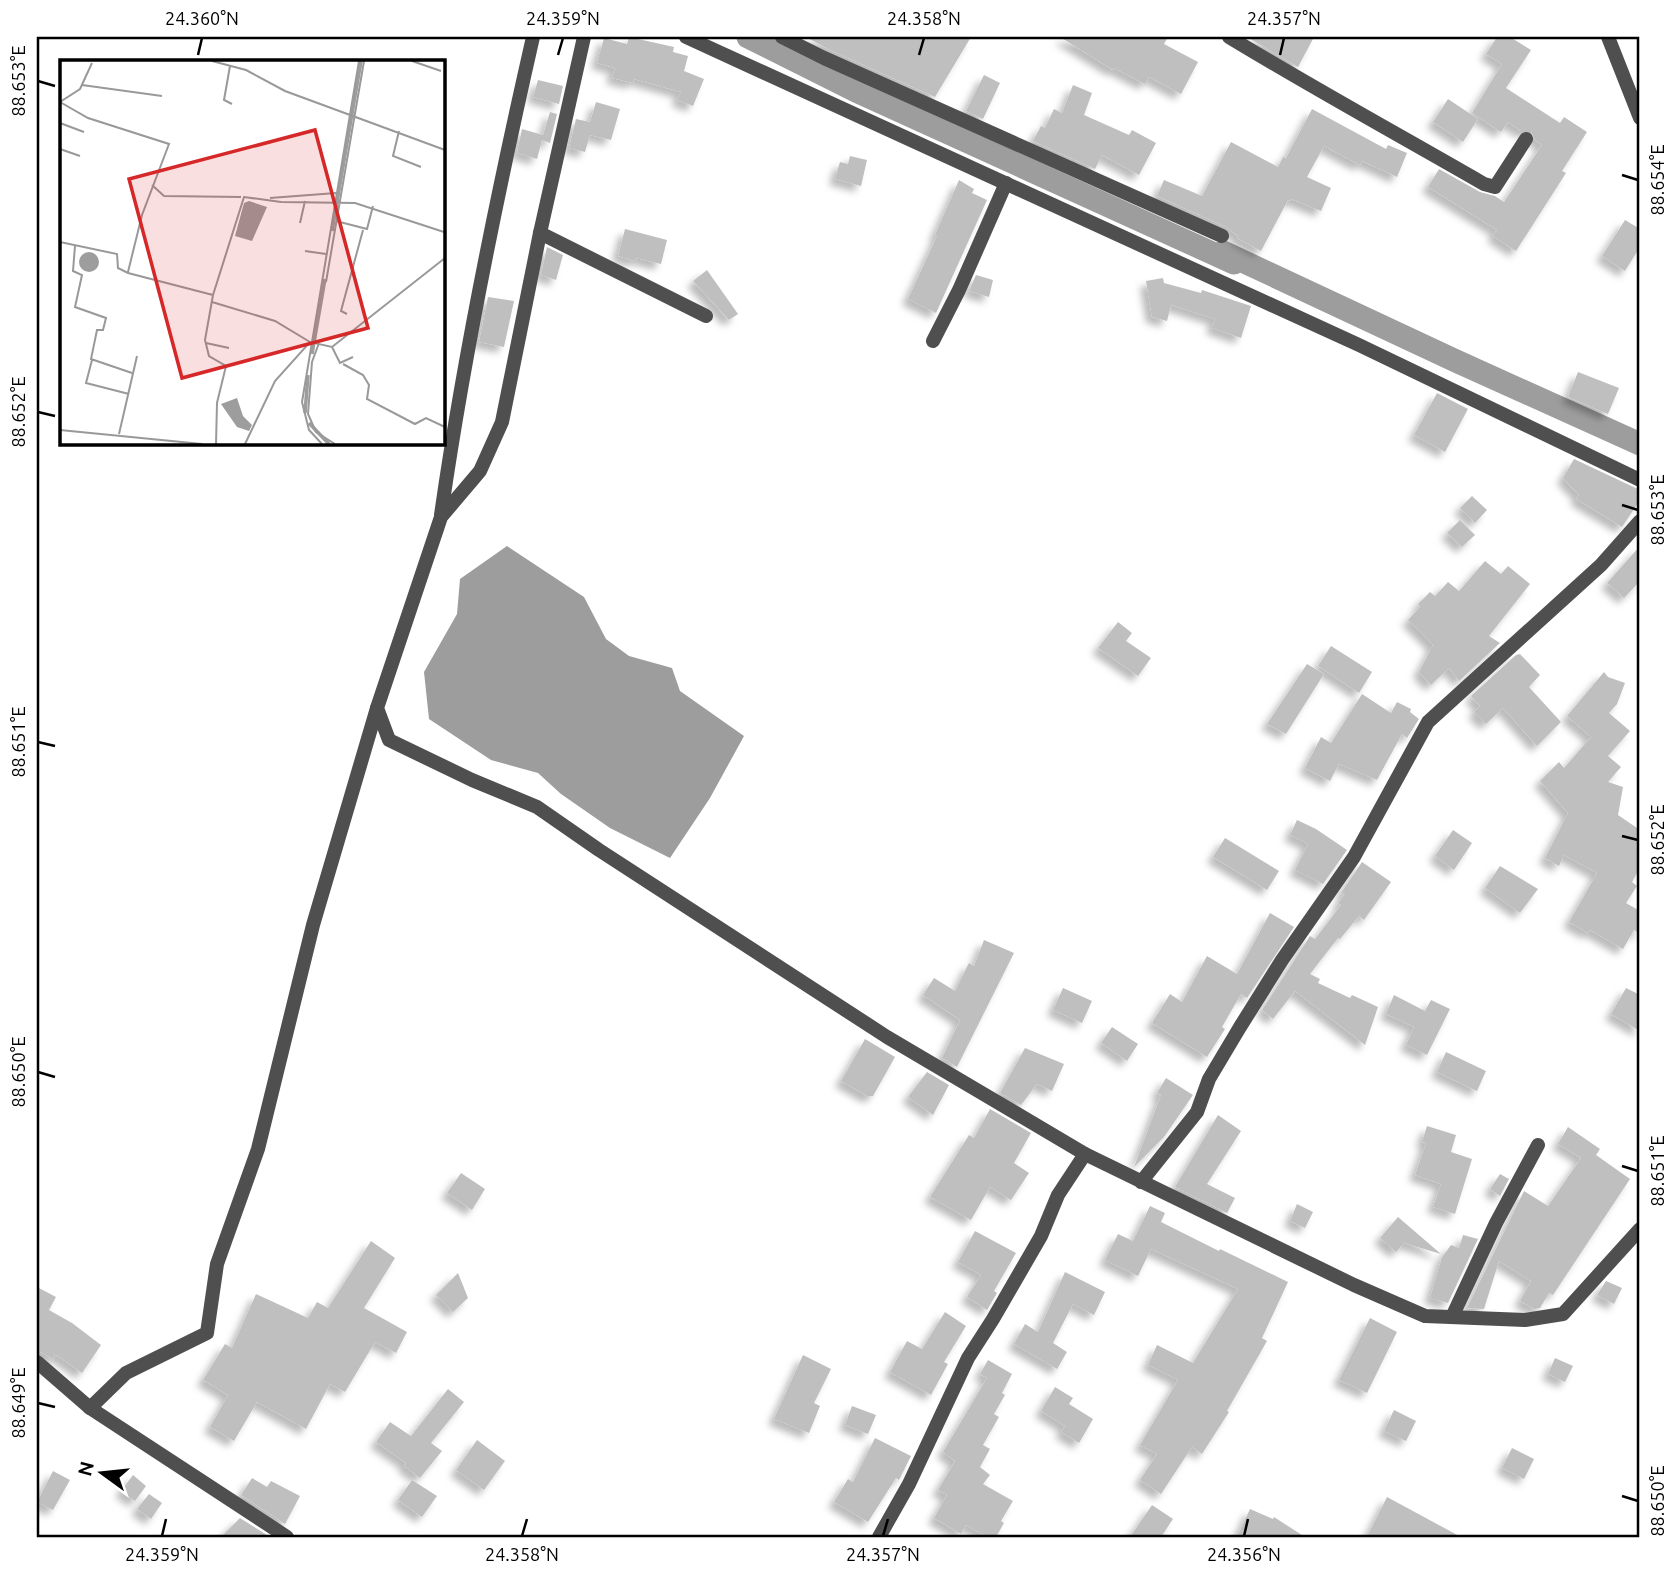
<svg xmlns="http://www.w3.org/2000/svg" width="1677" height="1574" viewBox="0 0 1677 1574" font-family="Ubuntu,sans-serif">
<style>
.water{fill:#9d9d9d}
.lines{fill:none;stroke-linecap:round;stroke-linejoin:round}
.canal{stroke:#9d9d9d;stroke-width:23}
.building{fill:#bfbfbf;filter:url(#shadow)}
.minor{stroke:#4f4f4f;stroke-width:14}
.ticks{fill:none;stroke:#000;stroke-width:2.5}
.inset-river{fill:none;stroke:#9d9d9d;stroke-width:3.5}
.inset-road{fill:none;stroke:#999;stroke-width:2}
.view{fill:#d62828;fill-opacity:0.15;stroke:#d62828;stroke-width:3.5}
.inset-edge{fill:none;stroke:#000;stroke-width:3.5}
.neatline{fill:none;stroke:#000;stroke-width:2.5}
.ticks-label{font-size:18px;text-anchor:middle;fill:#000}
</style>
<defs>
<filter id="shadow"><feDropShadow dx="-6" dy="6" stdDeviation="3.5" flood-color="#0004"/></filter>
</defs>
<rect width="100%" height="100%" fill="#fff"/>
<path class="water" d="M507,546L584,597L606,639L629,656L672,668L680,691L744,736L710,798L670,858L610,828L561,794L538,773L491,760L429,719L424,672L457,614L460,579Z"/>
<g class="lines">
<g class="canal">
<path d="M748,37L856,91L1234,263"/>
<path d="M1223,252L1456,361L1640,444"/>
</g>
</g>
<g class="building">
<path d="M629,37L674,47L673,52L688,56L684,71L704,79L693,106L677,100L681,92L634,79L633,83L612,78L615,68L597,63L604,38L627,44Z"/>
<path d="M806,37H971L935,97L828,49Z"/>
<path d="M1060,37H1168L1164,44L1198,62L1181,94L1149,77L1145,84L1114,68L1113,70Z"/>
<path d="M1247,37H1314L1298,67Z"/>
<path d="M1497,37H1510L1531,50L1506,88L1560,123L1564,117L1587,132L1562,171L1566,173L1516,251L1493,236L1497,230L1428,187L1439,169L1480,192L1495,196L1504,202L1542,145L1535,140L1531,131H1521L1508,122L1501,132L1472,113L1502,64L1486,54Z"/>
<path d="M984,75L1000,83L983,119L966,111Z"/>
<path d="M538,80L563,86L559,104L533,97Z"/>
<path d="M1073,85L1092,93L1084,115L1129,135L1132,130L1156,143L1139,175L1102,155L1095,169L1033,141L1041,126L1045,128L1054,109L1062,113Z"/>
<path d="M1448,99L1478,119L1463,142L1433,122Z"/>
<path d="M596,102L620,109L611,140L590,135L585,152L569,148L576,119L590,122Z"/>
<path d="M1312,109L1386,149L1388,145L1407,153L1397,177L1362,161L1360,165L1324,146L1307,177L1331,188L1321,211L1291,199L1290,201L1288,200L1261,251L1237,238L1238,236L1226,227L1157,196L1164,180L1202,196L1231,142L1278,167L1283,157L1286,158Z"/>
<path d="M550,112L557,114L550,143L542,140L537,159L517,153L522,129L543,135Z"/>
<path d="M850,156L867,160L861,186L835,179L840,162L848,164Z"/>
<path d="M959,180L974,189L972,193L987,200L936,313L908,299L937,236L935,235Z"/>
<path d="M1625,220L1640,229V247L1625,271L1602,256Z"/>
<path d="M625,229L667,240L661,264L636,258L635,261L618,256Z"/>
<path d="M547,247L563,255L556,280L541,275Z"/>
<path d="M707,270L738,314L729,320L693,281Z"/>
<path d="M976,275L993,280L989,297L969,291Z"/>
<path d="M1163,278L1164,283L1201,293L1202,290L1251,306L1241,338L1212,328L1215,319L1171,305L1167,321L1152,317L1146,281Z"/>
<path d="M488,297L514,301L504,347L479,342Z"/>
<path d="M1578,372L1619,388L1608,414L1568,397Z"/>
<path d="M1437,393L1468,409L1445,452L1414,435Z"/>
<path d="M1574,459L1640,490V500L1622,527L1576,499L1579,495L1563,478Z"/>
<path d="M1472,496L1487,510L1475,523L1460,508Z"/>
<path d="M1460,520L1475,535L1462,547L1447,533Z"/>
<path d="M1640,546V581L1624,598L1607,583Z"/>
<path d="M1485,561L1501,574L1508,566L1530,584L1489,636L1500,643L1459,681L1449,668L1431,685L1419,672L1433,645L1408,620L1420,607L1418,604L1430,592L1435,596L1448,582L1459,591Z"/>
<path d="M1118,622L1132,633L1126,641L1151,658L1138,676L1098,648Z"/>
<path d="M1331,646L1372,672L1359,693L1318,666Z"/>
<path d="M1520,654L1540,675L1529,687L1561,722L1537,746L1503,708L1486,724L1474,712L1480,706L1471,696L1516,655Z"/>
<path d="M1307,664L1324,674L1286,734L1267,724Z"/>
<path d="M1604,672L1608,677L1625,683L1617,704L1609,713L1630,731L1608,756L1621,767L1608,782L1623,787L1618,815L1640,830V868L1632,882L1637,886L1626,903L1640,911V934L1634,930L1623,949L1590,930L1588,933L1569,922L1597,873L1564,855L1559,866L1545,858L1568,813L1540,781L1559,762L1564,768L1591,737L1567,716Z"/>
<path d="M1362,694L1391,713L1397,702L1411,709L1410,712L1419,719L1407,738L1402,734L1377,780L1339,764L1330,781L1305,768L1321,737L1331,743Z"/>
<path d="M1297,820L1316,829L1347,850L1323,884L1295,870L1308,844L1290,835Z"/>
<path d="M1453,830L1472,843L1454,870L1435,856Z"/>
<path d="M1225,838L1279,871L1267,890L1213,857Z"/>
<path d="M1362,862L1391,882L1364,920L1359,916L1340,939L1338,938L1310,974L1320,979L1318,983L1350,998L1352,995L1378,1007L1365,1045L1295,991L1273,1019L1262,1010L1310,936L1315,939L1341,905L1338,903L1345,894L1341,893Z"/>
<path d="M1500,866L1538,889L1520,913L1485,888Z"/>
<path d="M1270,913L1294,927L1247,998L1241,994L1222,1027L1225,1029L1207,1057L1152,1023L1170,994L1182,1002L1207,956L1237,974Z"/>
<path d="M984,940L1014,953L957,1067L942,1058L960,1020L923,995L934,978L955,991L969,963L974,966Z"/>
<path d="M1063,988L1092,1001L1082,1023L1053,1010Z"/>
<path d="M1626,988L1640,995V1031L1611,1014Z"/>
<path d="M1394,995L1425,1011L1431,1000L1450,1009L1427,1055L1406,1045L1414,1027L1386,1014Z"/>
<path d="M1112,1027L1138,1044L1127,1061L1101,1043Z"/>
<path d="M865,1039L895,1057L873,1096H867L841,1081Z"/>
<path d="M1025,1048L1064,1064L1052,1091L1037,1084L1021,1105L1000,1093Z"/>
<path d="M1446,1052L1486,1071L1477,1091L1437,1072Z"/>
<path d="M927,1072L949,1085L933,1115L908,1097Z"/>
<path d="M1166,1078L1193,1095L1164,1137L1134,1167L1161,1095L1157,1093Z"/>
<path d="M990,1109L1031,1133L1014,1163L1029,1173L1011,1200L990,1187L971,1220L930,1197L969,1135L974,1138Z"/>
<path d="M1218,1115L1241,1131L1207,1184L1235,1198L1227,1213L1175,1187Z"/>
<path d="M1427,1126L1456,1135L1451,1152L1472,1159L1455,1214L1433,1207L1441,1184L1415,1175L1426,1143L1422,1142Z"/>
<path d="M1568,1127L1600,1149L1596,1155L1630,1179L1553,1295L1549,1293L1540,1308L1534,1309L1520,1301L1531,1281L1499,1261L1484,1309L1467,1308L1524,1191L1548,1206L1581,1158L1558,1144Z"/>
<path d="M461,1173L485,1189L472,1210L447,1193Z"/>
<path d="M1500,1174L1509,1179L1500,1196L1490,1189Z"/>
<path d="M1297,1204L1313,1212L1305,1228L1290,1221Z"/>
<path d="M1150,1206L1165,1213L1161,1222L1219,1251L1220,1249L1288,1282L1262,1338L1267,1341L1227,1411L1229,1412L1202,1454L1192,1447L1161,1494L1140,1480L1157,1454L1140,1445L1178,1380L1148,1365L1157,1345L1193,1363L1238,1289L1151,1249L1138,1276L1105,1260L1118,1234L1133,1241Z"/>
<path d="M1398,1217L1441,1254L1404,1243L1396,1252L1380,1238Z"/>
<path d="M975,1231L1016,1253L994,1291L997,1293L987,1310L967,1297L981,1275L958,1262Z"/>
<path d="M1463,1235L1478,1239L1448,1303L1430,1298L1442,1257L1451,1245L1459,1248Z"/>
<path d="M371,1241L395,1258L364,1308L407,1332L396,1353L375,1342L345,1392L330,1384L306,1429L257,1402L234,1441L210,1427L228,1395L203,1380L225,1344L232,1348L256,1294L308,1318L317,1302L328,1308Z"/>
<path d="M1065,1272L1105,1292L1094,1315L1073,1304L1053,1343L1067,1352L1057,1369L1014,1344L1025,1324L1038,1332Z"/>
<path d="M458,1273L468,1298L453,1312L436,1295Z"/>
<path d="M1606,1281L1622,1288L1614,1304L1597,1295Z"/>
<path d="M37,1287L56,1297L49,1310L72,1323L101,1345L82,1373L55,1354L53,1359L37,1350Z"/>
<path d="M945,1312L966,1326L944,1362L948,1364L931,1395L890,1372L907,1341L922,1349Z"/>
<path d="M1370,1318L1397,1332L1367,1393L1339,1380Z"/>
<path d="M803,1355L831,1369L814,1403L820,1406L809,1433L774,1419Z"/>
<path d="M1555,1358L1573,1366L1565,1382L1548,1374Z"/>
<path d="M988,1360L1012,1374L1002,1393L1005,1395L994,1414L999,1417L983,1445L990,1449L980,1467L990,1475L983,1484L1013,1501L1001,1521L1004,1523L996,1537H987L966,1525L961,1534L934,1518L947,1495L938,1490L955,1461L943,1452L987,1378L980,1374Z"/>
<path d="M1055,1387L1073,1398L1069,1404L1093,1419L1079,1443L1061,1432L1065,1426L1041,1411Z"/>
<path d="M448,1389L464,1402L431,1443L442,1451L420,1478L404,1466L406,1463L376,1442L390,1422L411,1436Z"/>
<path d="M852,1406L876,1415L868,1434L845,1425Z"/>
<path d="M1394,1410L1416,1421L1406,1441L1384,1431Z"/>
<path d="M875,1438L911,1456L899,1480L896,1478L868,1522L834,1502L848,1479L853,1482Z"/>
<path d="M477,1440L505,1461L484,1490L456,1470Z"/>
<path d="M1512,1448L1534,1459L1524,1479L1502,1468Z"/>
<path d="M53,1471L70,1480L53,1510L37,1502Z"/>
<path d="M133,1475L146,1486L135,1501L121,1491Z"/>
<path d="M252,1478L267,1487L271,1481L300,1496L285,1524L241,1495Z"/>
<path d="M412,1480L437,1496L422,1517L398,1500Z"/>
<path d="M149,1494L162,1503L151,1519L137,1509Z"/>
<path d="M1387,1497L1461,1537H1367Z"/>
<path d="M1152,1505L1173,1519L1161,1537H1130Z"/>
<path d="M1250,1509L1273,1519L1274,1517L1305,1537H1237Z"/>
<path d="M240,1518L270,1537H221Z"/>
</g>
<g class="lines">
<g class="minor">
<path d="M584,37L540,233L502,422L480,471L441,517L377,708L389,740L472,780L537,807L599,850L887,1037L1085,1154"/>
<path d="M686,37L1359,345L1640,480"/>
<path d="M782,37L824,58L1222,236"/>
<path d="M1229,37C1313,88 1399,135 1484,184L1495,187L1526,139"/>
<path d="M1608,37L1640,118"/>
<path d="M540,233L706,316"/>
<path d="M933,341L959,290L1006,183"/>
<path d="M441,515C464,354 497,195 533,37"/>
<path d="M1141,1182L1197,1112L1209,1079L1240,1027L1282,960L1354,857L1428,722L1601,565L1640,521"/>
<path d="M1452,1317L1496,1223L1538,1145"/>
<path d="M37,1362L90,1408L287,1537"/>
<path d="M90,1408L126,1373L207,1333L217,1264L258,1149L313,925L377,708"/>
<path d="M879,1537L909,1484L968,1358L993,1319L1041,1236L1058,1195L1085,1154L1354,1285L1425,1316L1525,1320L1563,1314L1640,1229"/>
</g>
</g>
<path class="ticks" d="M198,55L202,38M558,55L563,38M919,55L924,38M1280,55L1284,38M38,81L55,86M1622,175L1638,180M38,412L55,416M1622,505L1638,510M38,742L55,746M1622,836L1638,840M38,1072L55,1077M1622,1166L1638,1171M38,1403L55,1407M1622,1496L1638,1501M162,1536L166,1519M522,1536L527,1519M883,1536L888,1519M1244,1536L1248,1519"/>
<g transform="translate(60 60)">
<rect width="385" height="385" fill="#fff"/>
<path d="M189,141L207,147L192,181L175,176L184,143ZM19 202a10 10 0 1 1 20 0a10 10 0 1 1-20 0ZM177,338L183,356L192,365L189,371L177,367L161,344Z" fill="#9d9d9d"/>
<path class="inset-river" d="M272,171L301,1M252,294L265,219M245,353L248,315M249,363L269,384"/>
<path class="inset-road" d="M152,1L186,10L225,31L385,90M352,1L381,11M170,6L164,40L172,44M22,25L102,36M0,42L28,58L109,84L82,155L68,212M0,42L20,29L32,3M0,63L24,72M339,71L333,96L361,107M0,89L20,96M92,125L104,136L181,137M210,138L276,133M276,161L307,169L313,146M240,163L245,141M0,182L57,194L58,208L68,213L153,235L145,280L149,296L166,306L157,343L156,384M15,186L13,211L22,215L15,247L46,258L43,270H37L31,299L72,313M245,191L266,194M266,222L304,1M153,235L184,137L221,142L295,143L384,172M152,242L215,261L250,282M287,254L281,251L303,170M146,283L169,288M259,283L252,302L248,354L256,372L275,384M272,287L280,303L293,297M32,300L26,323L69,334M283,304L303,315L309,325L307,339L355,364L366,358L385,367M0,370L142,384M59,374L77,296M185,384L215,321L250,282L272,287L385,198M262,384L249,370L242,342L299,1"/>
<path class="view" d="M255,70L308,268L122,318L69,119Z"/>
<rect width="385" height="385" class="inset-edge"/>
</g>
<rect width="1677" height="1574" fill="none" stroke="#ffffff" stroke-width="77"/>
<g transform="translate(102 1473) rotate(285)" stroke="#ffffff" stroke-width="5" paint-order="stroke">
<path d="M0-5L12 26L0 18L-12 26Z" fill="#000000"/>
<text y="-10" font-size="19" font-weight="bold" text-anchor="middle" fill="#000000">N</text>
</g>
<rect x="38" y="38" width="1600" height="1498" class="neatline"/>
<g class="ticks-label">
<text x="202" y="25">24.360°N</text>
<text x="563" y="25">24.359°N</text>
<text x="924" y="25">24.358°N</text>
<text x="1284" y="25">24.357°N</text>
<text transform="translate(19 81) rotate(-90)" y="6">88.653°E</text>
<text transform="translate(1658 180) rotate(-90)" y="6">88.654°E</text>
<text transform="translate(19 412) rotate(-90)" y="6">88.652°E</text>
<text transform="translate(1658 510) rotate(-90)" y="6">88.653°E</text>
<text transform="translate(19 742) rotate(-90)" y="6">88.651°E</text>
<text transform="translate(1658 840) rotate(-90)" y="6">88.652°E</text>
<text transform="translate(19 1072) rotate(-90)" y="6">88.650°E</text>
<text transform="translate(1658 1171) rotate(-90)" y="6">88.651°E</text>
<text transform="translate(19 1403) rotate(-90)" y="6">88.649°E</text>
<text transform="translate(1658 1501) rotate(-90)" y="6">88.650°E</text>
<text x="162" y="1561">24.359°N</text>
<text x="522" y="1561">24.358°N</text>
<text x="883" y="1561">24.357°N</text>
<text x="1244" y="1561">24.356°N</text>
</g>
</svg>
